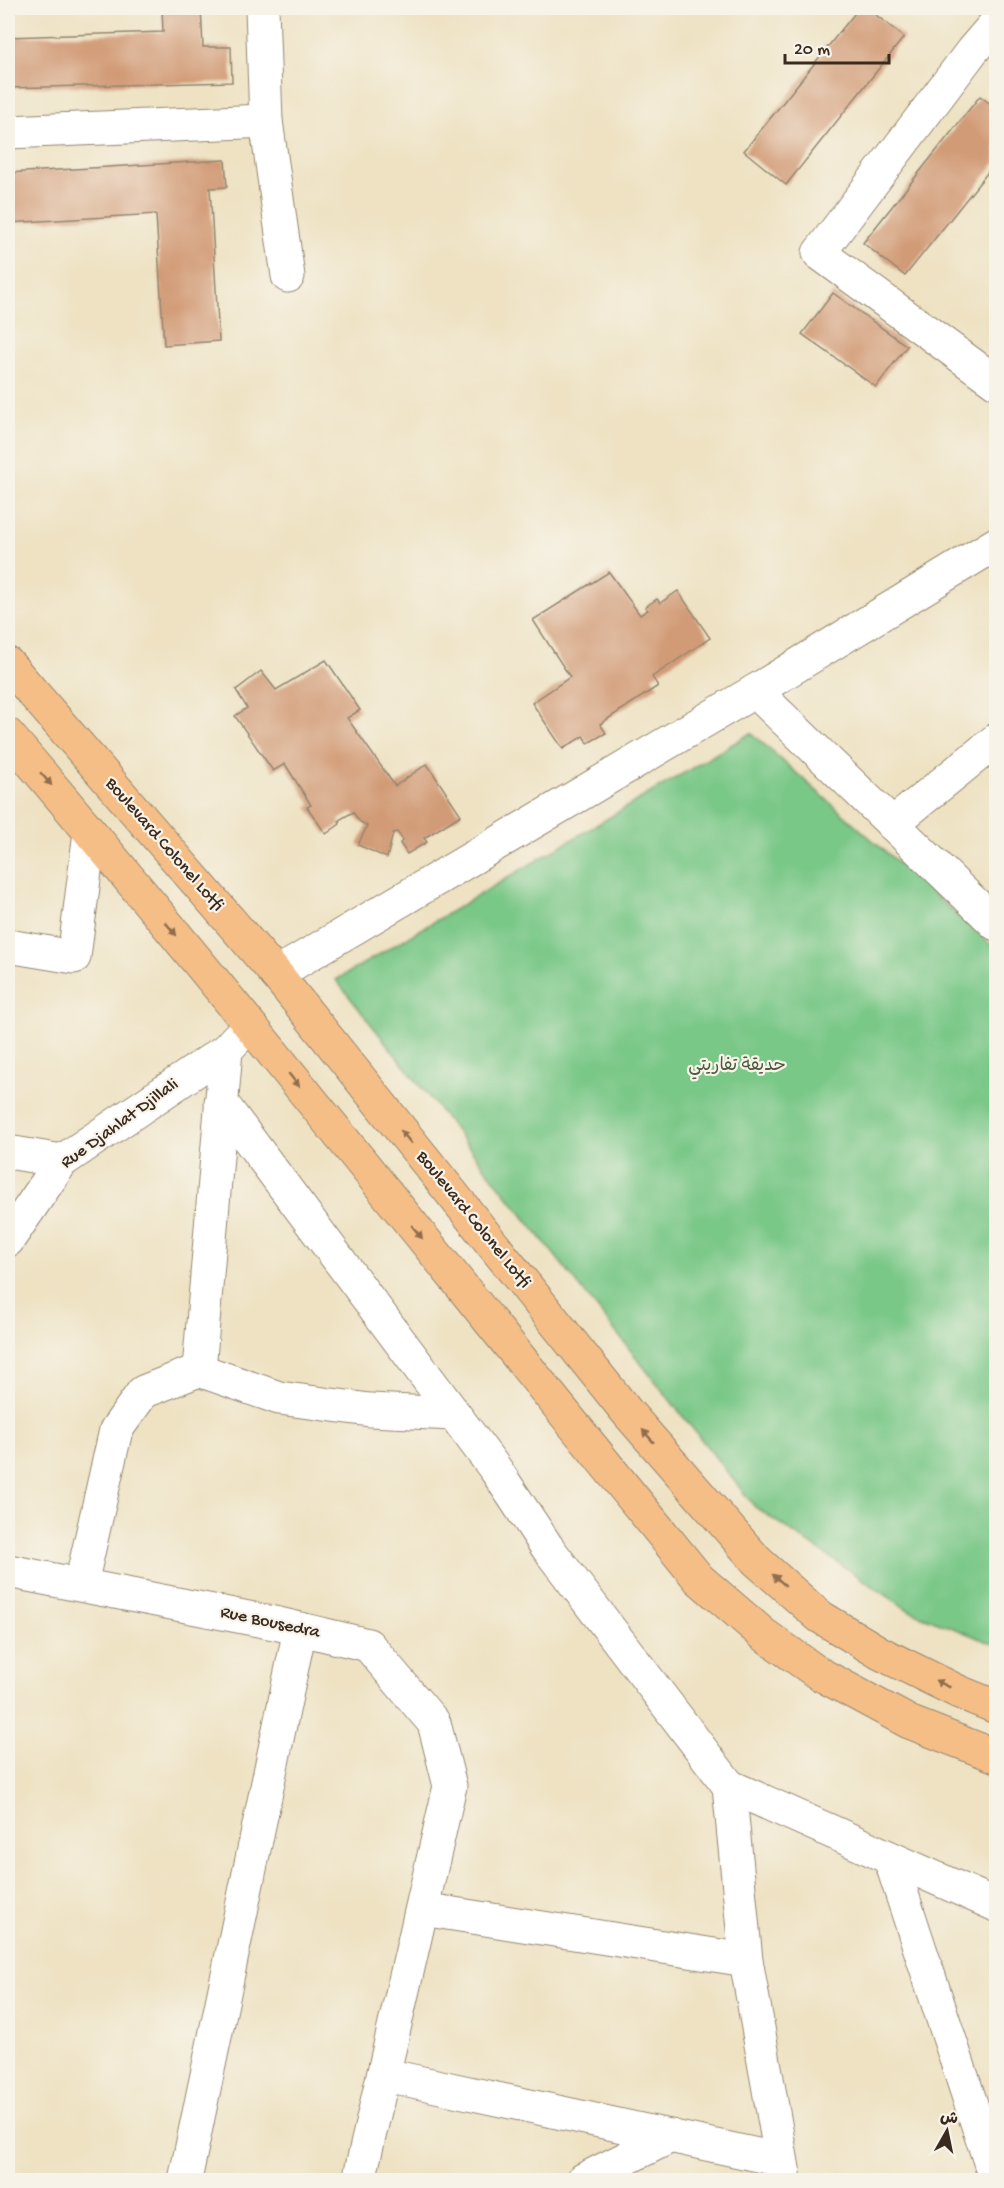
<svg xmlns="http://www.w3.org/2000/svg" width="1004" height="2188" viewBox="0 0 1004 2188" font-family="'Gochi Hand','Playpen Sans Arabic',sans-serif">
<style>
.green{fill:#7ac888;stroke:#5a7953;stroke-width:1.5}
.building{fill:#d29b77}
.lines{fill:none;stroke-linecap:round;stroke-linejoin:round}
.minor-casing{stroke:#948670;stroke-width:35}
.major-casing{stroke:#948670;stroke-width:35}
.minor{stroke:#fff;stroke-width:33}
.major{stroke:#f6be87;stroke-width:33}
.oneway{fill:#8f6d4d}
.labels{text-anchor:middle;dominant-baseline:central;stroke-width:4.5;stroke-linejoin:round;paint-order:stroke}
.street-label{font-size:18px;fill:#3b2a1e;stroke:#f7f3e8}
.park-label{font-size:18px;fill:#4e593e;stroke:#f7f3e8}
</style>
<rect width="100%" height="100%" fill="#f7f3e8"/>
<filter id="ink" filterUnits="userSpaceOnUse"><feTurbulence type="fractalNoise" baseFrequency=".0167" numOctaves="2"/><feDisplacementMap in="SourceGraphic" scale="12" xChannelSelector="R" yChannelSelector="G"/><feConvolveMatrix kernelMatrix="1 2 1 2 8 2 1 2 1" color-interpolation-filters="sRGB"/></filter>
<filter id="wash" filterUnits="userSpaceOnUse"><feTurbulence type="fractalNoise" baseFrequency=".008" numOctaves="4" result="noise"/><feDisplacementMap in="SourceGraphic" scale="24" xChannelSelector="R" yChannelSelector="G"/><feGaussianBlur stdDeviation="1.35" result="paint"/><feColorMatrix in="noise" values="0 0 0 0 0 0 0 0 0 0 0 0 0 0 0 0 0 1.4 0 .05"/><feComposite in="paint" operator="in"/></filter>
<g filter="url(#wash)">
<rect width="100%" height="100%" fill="#eee2c3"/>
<path class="green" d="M751,733L996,949V1645L910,1611L755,1507L336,980Z"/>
<g id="blocks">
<g class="building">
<path d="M162,8H201L203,47H231L232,82L8,88V37L163,32Z"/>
<path d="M859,8H867L904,37L786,185L744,151Z"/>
<path d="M980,96L996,108V162L905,276L863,243Z"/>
<path d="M225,160L227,187L210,188L219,341L164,345L156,214L8,223V173Z"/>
<path d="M833,293L907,346L876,387L802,334Z"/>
<path d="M609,572L640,615L648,610L645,607L657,599L660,603L678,591L710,638L652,677L658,686L600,724L606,733L588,743L583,736L563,749L532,703L570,677L533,620Z"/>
<path d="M326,660L360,710L347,718L395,786L427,764L461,815L424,838L427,842L407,854L400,843L403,840L397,832L393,833L387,858L358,845L367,826L359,821L353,812L339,820L340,824L326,834L307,807L311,805L285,764L273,771L235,716L247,708L236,690L261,671L276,690Z"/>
</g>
</g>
</g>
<g filter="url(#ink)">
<use href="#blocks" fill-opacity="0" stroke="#948670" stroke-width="1.5"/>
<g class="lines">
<g class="minor-casing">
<g id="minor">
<path d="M262,8L266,121L288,276"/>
<path d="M996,23L972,51L819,253L996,382"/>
<path d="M8,132L266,121"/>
<path d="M755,691L996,924"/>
<path d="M892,824L996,740"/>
<path d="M8,946L74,957L90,832"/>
<path d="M276,974L755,691L996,544"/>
<path d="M221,1102L496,1470L547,1547L729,1786L746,1960L785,2180"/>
<path d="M8,1152L62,1161"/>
<path d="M8,1240L62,1161L226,1050L237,1038"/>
<path d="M199,1370L279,1398L370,1410L454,1414"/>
<path d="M8,1571L279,1624L368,1645L434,1723L450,1786L359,2180"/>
<path d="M81,1584L116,1430L143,1392L199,1370L226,1050"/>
<path d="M729,1786L996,1905"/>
<path d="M890,1858L996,2180H995"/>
<path d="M422,1909L746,1960"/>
<path d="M385,2075L781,2160"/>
<path d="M185,2180L300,1629"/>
<path d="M583,2180L671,2136"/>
</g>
</g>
<g class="major-casing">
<g id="major">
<path d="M8,664L276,974L627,1412L757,1561L819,1616L880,1653L959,1692L996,1707"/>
<path d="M8,735C244,1011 469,1298 699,1579L763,1634L818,1673L909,1722L996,1756"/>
</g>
</g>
<use href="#minor" class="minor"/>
<use href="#major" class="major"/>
</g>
<defs><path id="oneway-solid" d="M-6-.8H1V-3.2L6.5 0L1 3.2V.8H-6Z" transform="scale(1.5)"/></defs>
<g class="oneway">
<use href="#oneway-solid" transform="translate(46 779) rotate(49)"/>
<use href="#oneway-solid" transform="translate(171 929) rotate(50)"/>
<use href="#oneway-solid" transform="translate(294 1080) rotate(51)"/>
<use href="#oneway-solid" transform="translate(406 1137) rotate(-129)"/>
<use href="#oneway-solid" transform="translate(417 1232) rotate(51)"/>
<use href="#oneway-solid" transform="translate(648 1436) rotate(-131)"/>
<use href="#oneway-solid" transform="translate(779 1580) rotate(-139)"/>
<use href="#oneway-solid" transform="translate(943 1684) rotate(-154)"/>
</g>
</g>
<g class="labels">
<g class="street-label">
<text transform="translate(164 845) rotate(49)">Boulevard Colonel Lotfi</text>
<text transform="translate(120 1124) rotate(-36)">Rue Djahlat Djillali</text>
<text transform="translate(473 1220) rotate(51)">Boulevard Colonel Lotfi</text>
<text transform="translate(270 1623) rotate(12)">Rue Bousedra</text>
</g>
<g class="park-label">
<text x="737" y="1066">حديقة تفاريتي</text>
</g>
</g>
<rect width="1004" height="2188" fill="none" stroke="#f7f3e8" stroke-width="30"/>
<g transform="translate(947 2131) rotate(9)" stroke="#f7f3e8" stroke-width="4.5" paint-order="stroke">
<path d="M0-4.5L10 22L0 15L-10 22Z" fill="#3b2a1e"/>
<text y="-9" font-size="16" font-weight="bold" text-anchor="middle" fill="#3b2a1e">ش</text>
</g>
<path d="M785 54v9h104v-9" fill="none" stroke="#3b2a1e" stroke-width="3"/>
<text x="794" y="54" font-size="18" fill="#3b2a1e" stroke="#f7f3e8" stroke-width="4.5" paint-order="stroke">20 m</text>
</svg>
